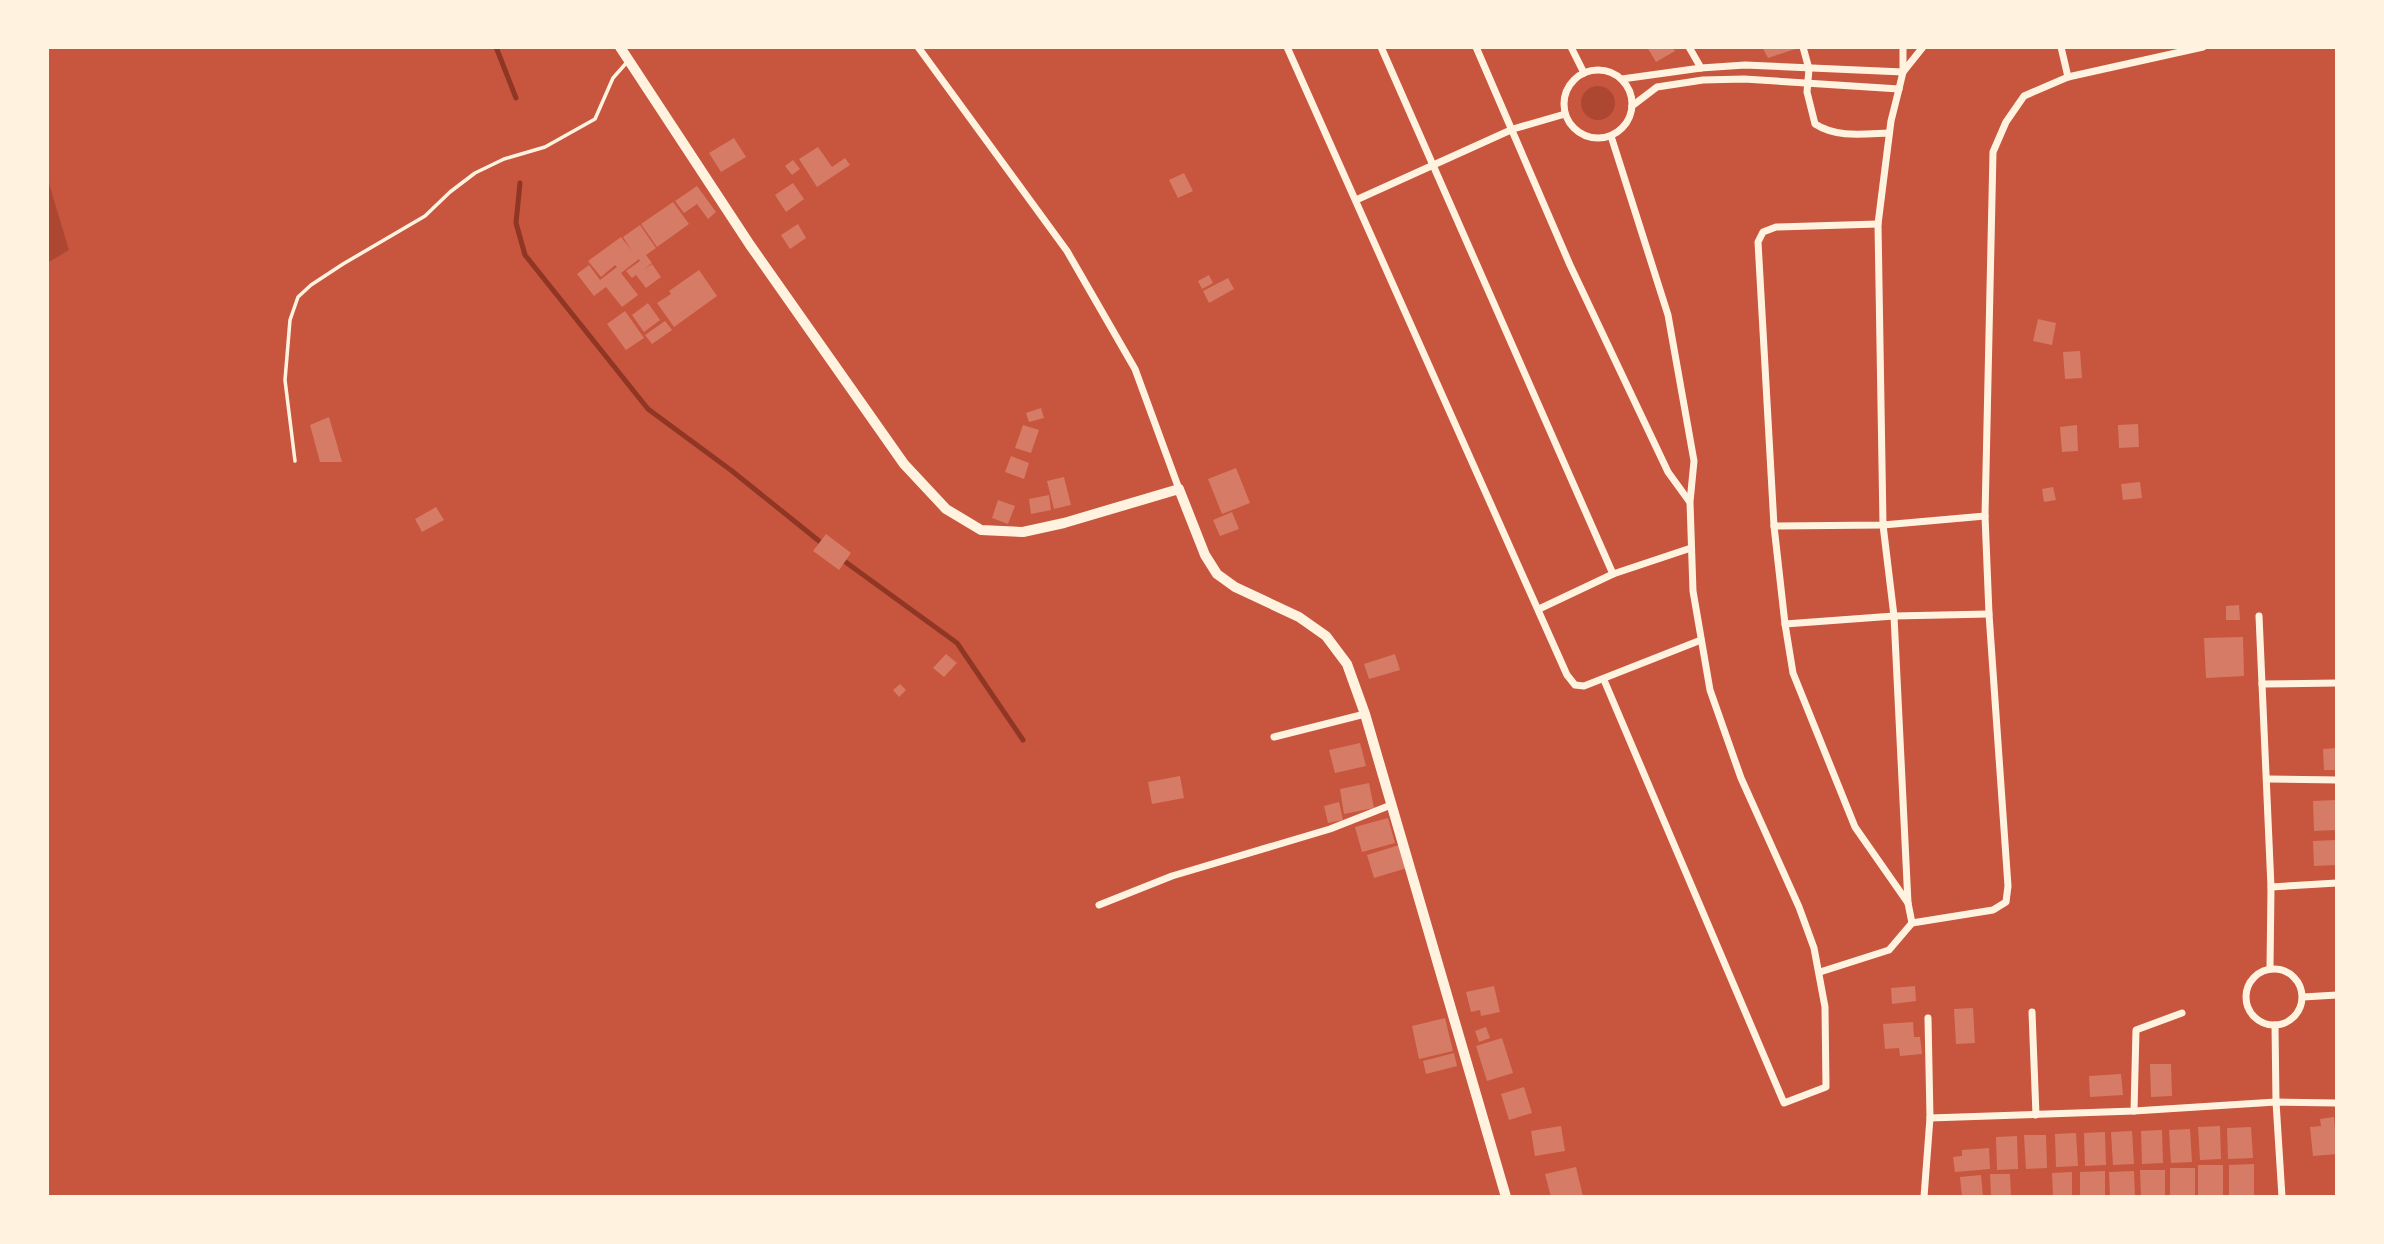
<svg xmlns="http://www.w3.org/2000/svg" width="2384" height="1244" viewBox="0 0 2384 1244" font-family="Commissioner,sans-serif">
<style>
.green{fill:#ae4732}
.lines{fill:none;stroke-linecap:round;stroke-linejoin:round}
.stream{stroke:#8f3625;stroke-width:5}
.building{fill:#d67c66}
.service{stroke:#fff3e0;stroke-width:3.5}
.minor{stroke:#fff3e0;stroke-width:7}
.tertiary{stroke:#fff3e0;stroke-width:10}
</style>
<rect width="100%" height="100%" fill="#c8553d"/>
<g class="green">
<circle cx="1598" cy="103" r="17"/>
<path d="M47,177L69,250L47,263Z"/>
</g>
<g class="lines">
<g class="stream">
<path d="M496,47L516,98"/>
<path d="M520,183L516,223L525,255L648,409L732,471L824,545"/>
<path d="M840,558L957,643L1023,740"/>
</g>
</g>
<g class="building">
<path d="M1647,47H1672L1675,51L1656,62Z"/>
<path d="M1762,47H1798V48L1768,58Z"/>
<path d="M734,138L746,157L721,172L709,153Z"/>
<path d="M818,147L832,167L845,158L850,165L817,187L799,159Z"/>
<path d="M793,160L800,169L792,175L785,166Z"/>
<path d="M1184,173L1193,191L1178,198L1169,180Z"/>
<path d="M793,183L804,199L786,212L775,195Z"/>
<path d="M697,186L716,212L708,219L697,204L684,213L675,201Z"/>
<path d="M673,202L689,224L657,247L641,224Z"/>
<path d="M798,224L806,238L790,249L781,235Z"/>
<path d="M640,225L656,248L646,255L652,263L643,270L652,264L661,277L646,288L636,275L632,278L626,271L640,261L639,259L621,273L638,295L622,307L606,287L594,296L577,274L589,265L600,280L617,267L615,265L601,277L588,261L621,237L632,251L623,237Z"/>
<path d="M699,270L717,296L674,327L657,303L671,294L669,291Z"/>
<path d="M1209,275L1213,283L1202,289L1198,281Z"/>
<path d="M1228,278L1234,289L1209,303L1203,291Z"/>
<path d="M648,303L660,320L644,332L632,315Z"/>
<path d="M625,311L644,338L626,350L607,324Z"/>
<path d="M2038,319L2056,323L2052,345L2033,341Z"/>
<path d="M665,321L672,330L652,344L645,335Z"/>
<path d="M2080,351L2082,378L2065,379L2063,352Z"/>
<path d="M1041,408L1044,418L1029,422L1026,413Z"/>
<path d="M329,417L342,462H320L310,425Z"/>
<path d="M2138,424L2139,447L2119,448L2118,425Z"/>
<path d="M1023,425L1039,430L1031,453L1015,448Z"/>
<path d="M2077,425L2078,451L2062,452L2060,427Z"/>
<path d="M1011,456L1029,463L1024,479L1005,472Z"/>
<path d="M1236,468L1250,503L1222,514L1208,479Z"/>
<path d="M1064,477L1071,505L1054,509L1047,481Z"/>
<path d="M2140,482L2142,498L2123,500L2121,484Z"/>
<path d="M2053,487L2056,500L2044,502L2042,489Z"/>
<path d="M1049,495L1051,510L1031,514L1029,499Z"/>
<path d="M998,500L1015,506L1008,524L992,518Z"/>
<path d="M436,507L444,520L422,532L415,519Z"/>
<path d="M1232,512L1239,529L1220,536L1213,520Z"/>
<path d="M826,534L851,553L839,570L813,551Z"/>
<path d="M2239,605L2240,620H2226V606Z"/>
<path d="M2243,637L2244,676L2206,678L2204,638Z"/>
<path d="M946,654L957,663L944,677L933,668Z"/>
<path d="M1395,654L1400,670L1369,679L1364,664Z"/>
<path d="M900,684L906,690L899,697L893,690Z"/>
<path d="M1360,743L1366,766L1335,773L1329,750Z"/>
<path d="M2337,748V770H2324L2323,749Z"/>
<path d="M1180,776L1184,798L1152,804L1148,782Z"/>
<path d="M1369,783L1374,808L1344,814L1340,789Z"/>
<path d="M2337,800V830L2314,831L2313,801Z"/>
<path d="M1339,802L1343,820L1328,823L1324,806Z"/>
<path d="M1388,818L1395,843L1362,852L1355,827Z"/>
<path d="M2336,840L2337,865L2314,866L2313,841Z"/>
<path d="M1399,845L1407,868L1374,878L1367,855Z"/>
<path d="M1494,986L1500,1012L1481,1016L1480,1010L1471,1012L1466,992Z"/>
<path d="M1915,986L1916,1001L1892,1004L1891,988Z"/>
<path d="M1973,1008L1975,1043L1956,1044L1954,1009Z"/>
<path d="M1445,1018L1453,1051L1419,1059L1412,1026Z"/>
<path d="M1913,1022L1914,1037H1920L1922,1054L1900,1056L1899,1048L1885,1049L1883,1024Z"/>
<path d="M1486,1027L1490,1038L1479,1042L1475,1031Z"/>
<path d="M1502,1038L1513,1073L1487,1081L1476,1046Z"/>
<path d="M1454,1053L1457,1066L1426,1074L1423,1061Z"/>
<path d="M2150,1064H2171L2172,1096L2151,1097Z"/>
<path d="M2121,1074L2123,1095L2090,1097L2089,1076Z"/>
<path d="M1524,1087L1532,1113L1509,1120L1501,1094Z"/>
<path d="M2334,1117L2337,1154L2313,1156L2310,1127L2321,1126L2320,1119Z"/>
<path d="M1561,1126L1565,1151L1535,1156L1531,1131Z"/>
<path d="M2220,1126L2221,1159L2200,1160L2198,1127Z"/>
<path d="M2251,1127L2253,1158L2228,1159L2227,1128Z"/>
<path d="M2190,1129L2192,1162L2171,1163L2169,1130Z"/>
<path d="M2162,1130L2163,1163L2142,1164L2141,1131Z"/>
<path d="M2132,1131L2134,1164L2113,1165L2111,1132Z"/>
<path d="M2105,1132L2106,1165L2085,1166L2084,1133Z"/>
<path d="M2076,1133L2078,1166L2056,1167L2055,1134Z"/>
<path d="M2024,1135H2046L2047,1168L2026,1169Z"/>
<path d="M2017,1136L2018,1169L1997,1170L1996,1137Z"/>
<path d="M1989,1148L1990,1169L1955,1172L1953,1157L1962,1156V1150Z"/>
<path d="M2254,1164V1197H2229V1165Z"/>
<rect x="2198" y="1165" width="25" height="32"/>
<path d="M1576,1167L1583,1196L1551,1197L1545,1174Z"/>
<rect x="2170" y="1168" width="25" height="29"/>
<path d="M2140,1170H2165V1197H2141Z"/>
<path d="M2105,1171V1197H2080V1172Z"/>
<path d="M2134,1171L2135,1197H2110L2109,1172Z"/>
<path d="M2072,1172V1197H2053L2052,1173Z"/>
<path d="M1990,1174H2010L2011,1197H1991Z"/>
<path d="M1981,1175L1983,1197H1962L1960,1177Z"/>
</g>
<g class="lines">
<path class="service" d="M295,461L285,380L290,320L298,297L311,285L343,264L425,216L450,192L475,173L504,159L545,147L595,119L613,78L628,61"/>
<g class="minor">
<path d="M918,47L1067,251L1135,369L1179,489"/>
<path d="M1287,47L1567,675L1575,685L1584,686L1701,640"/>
<path d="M1381,47L1613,574"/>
<path d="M1476,47L1570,265L1668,472L1689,501"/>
<path d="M1571,47L1584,73"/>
<path d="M1689,47L1701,68"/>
<path d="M1803,47L1809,69L1807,92L1815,124C1837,138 1863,134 1889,133"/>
<path d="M1903,47V71"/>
<path d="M2061,47L2068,77"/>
<circle cx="1598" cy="104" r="34"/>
<path d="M1622,79L1701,68L1745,65L1903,72"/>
<path d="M1632,106L1657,87L1703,80L1744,79L1899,89"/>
<path d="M1356,200L1513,129L1565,114"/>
<path d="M1878,224L1776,227L1763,232L1758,242L1774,526L1785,624L1793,673L1855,827L1908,903"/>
<path d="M1774,526L1883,525L1985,516"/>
<path d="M1539,609L1613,574L1691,548"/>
<path d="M2259,616L2271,887L2270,968"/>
<path d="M1785,624L1894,616L1989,614"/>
<path d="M1604,680L1784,1103L1826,1087L1825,1007L1814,948L1799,907L1741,778L1710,690L1693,591L1690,502L1694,461L1668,315L1611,136"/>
<path d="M2262,684L2337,683"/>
<path d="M1274,737L1365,714"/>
<path d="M2268,779L2337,780"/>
<path d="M2271,887L2337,883"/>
<path d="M1099,905L1172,876L1330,829L1391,805"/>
<path d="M1912,923L1908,903L1894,616L1883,525L1878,224L1891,121L1899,89L1903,72L1923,47"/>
<circle cx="2274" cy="997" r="28"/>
<path d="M1820,972L1889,950L1912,923L1993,910L2006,902L2008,886L1989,614L1985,516L1993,152L2006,122L2024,96L2068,77L2203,47"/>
<path d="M2303,997L2337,995"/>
<path d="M2032,1012L2036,1115"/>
<path d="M2275,1025L2276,1102L2282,1197"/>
<path d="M2134,1111L2136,1030L2182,1013"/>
<path d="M1930,1118L2134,1111L2276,1102L2337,1103"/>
<path d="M1924,1197L1930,1118L1928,1018"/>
</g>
<path class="tertiary" d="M620,47L750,245L904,464L946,509L981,530L1023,532L1064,523L1179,489L1205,555L1217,574L1235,587L1299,617L1326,636L1347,664L1365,714L1506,1197"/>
</g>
<rect width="2384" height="1244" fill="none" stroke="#fff3e0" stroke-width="98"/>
</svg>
